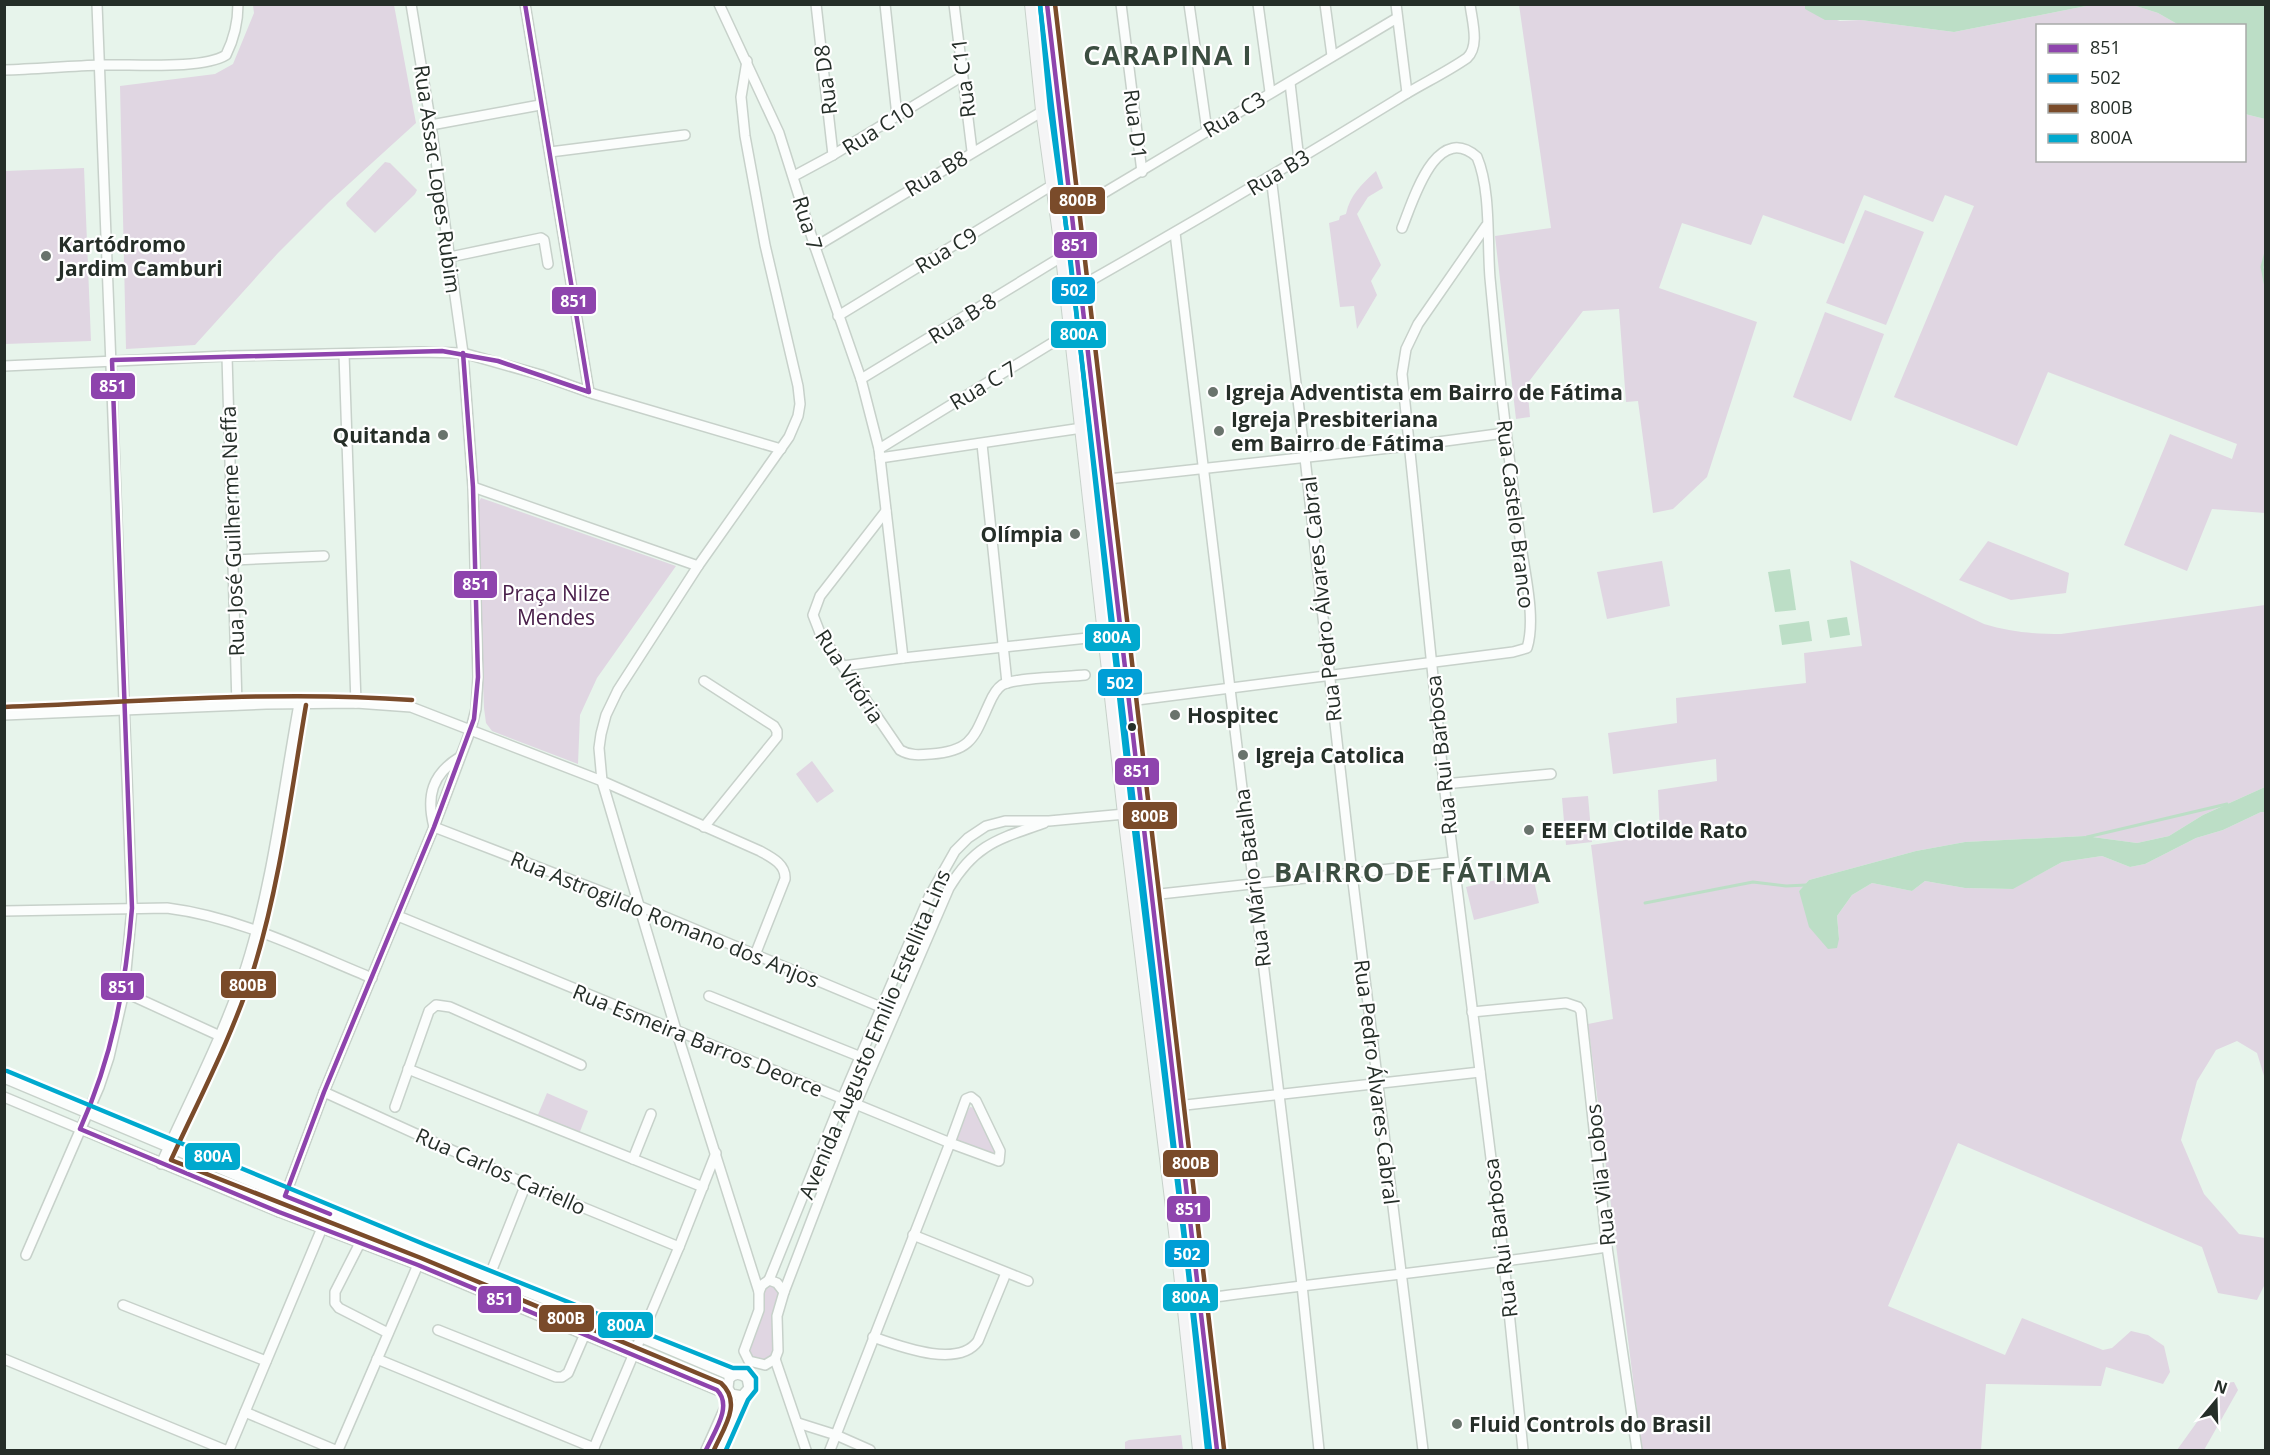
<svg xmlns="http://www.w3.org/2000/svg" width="2270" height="1455" viewBox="0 0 2270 1455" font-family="'Open Sans',sans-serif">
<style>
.green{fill:#e0d6e2}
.water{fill:#bcdec6}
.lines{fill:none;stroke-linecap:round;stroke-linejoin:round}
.stream{stroke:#bcdec6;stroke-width:3}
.street-casing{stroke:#c7d1ca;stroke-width:12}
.secondary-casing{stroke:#c7d1ca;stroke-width:16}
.street{stroke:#fbfdfc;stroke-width:9}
.secondary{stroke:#f5f5f6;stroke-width:14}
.bus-1-casing{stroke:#fff;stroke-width:9}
.bus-2-casing{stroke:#fff;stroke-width:9}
.bus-3-casing{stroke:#fff;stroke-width:9}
.bus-4-casing{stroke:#fff;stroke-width:9}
.bus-1{stroke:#8e44ad;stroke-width:4.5}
.bus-2{stroke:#009ed6;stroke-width:4.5}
.bus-3{stroke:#7a4b2a;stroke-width:4.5}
.bus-4{stroke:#00a9ce;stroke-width:4.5}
.poi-dot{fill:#69736c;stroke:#fff;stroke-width:2}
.bus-dot{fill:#252e28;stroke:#fff;stroke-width:2}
.labels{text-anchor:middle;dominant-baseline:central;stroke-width:4.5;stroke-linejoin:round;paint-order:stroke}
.street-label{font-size:21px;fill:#252e28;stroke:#fff}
.poi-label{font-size:21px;font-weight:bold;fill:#252e28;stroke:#fff;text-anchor:start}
.park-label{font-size:21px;fill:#4a204b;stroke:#fff}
.district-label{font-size:27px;font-weight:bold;letter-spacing:1.5px;fill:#3c4e41;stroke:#fff}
.line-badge{stroke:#fff;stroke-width:2}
.badge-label{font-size:16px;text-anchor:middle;font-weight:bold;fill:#fff}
</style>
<rect width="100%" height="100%" fill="#e7f4eb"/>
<g class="green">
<path d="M253,5H394L416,123L329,202L278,253L195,345L126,349L120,86L215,74L233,64L254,13Z"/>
<path d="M1519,5H1805V9L1840,21L1861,20L1954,32L2091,5H2133L2158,13L2179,25L2038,26V160H2244L2245,114L2265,119V513L2212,509L2187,571L2124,545L2170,434L2232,459L2237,444L2048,372L2017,446L1894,397L1974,206L1945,195L1933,222L1864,195L1844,244L1763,215L1751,245L1682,223L1659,288L1757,322L1707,477L1673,509L1653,513L1638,401L1626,402L1619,309L1583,311L1527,384L1530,417L1516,419L1495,236L1551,228Z"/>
<path d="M385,162L390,163L417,190L415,194L375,233L347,206L346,203Z"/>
<path d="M84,168L91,341L5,344V171Z"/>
<path d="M1376,171L1383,188L1368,197L1357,214L1381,265L1371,281L1377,295L1357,329L1354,306L1340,307L1329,223L1339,220L1340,216L1346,214C1350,195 1361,185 1376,171Z"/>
<path d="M1865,210L1924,232L1886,325L1826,303Z"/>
<path d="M1825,312L1884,334L1851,421L1793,397Z"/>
<path d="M481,498L676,566L597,678L580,715L578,764L492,731L486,723L484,708L476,507Z"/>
<path d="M1988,541L2069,573L2066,593L2011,600L1959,580Z"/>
<path d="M1850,560L1984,624C2010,632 2034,634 2061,634L2265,605V787L2203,815L2169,836L2137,843L2085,836L1965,842L1916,851L1809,880L1799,891L1839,939L1837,916L1852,895L1872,883L1912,891L1925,881L1965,888L2012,889L2062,862L2102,856L2130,867L2145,864L2196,838L2223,830L2261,812H2265V1079L2257,1053L2237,1041L2216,1050L2197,1081L2181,1140L2204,1194L2239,1234L2265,1238V1284L2257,1300L2218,1293L2202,1247L1958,1143L1888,1306L2005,1355L2022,1318L2103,1350L2112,1348L2131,1331L2148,1335L2164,1346L2170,1372L2163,1384L2106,1367L2101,1386L1986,1384L1981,1450H1642L1588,1024L1613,1019L1591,845L1660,835L1658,790L1717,781L1716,759L1613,774L1608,733L1677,723L1676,698L1806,683L1804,653L1862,646Z"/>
<path d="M1662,561L1670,606L1607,619L1597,572Z"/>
<path d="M812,761L834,791L817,803L796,774Z"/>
<path d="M1588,796L1592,842L1566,845L1562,798Z"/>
<path d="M1532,872L1539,903L1474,920L1466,887Z"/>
<path d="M547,1093L588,1111L579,1134L537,1117Z"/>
<path d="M970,1107L975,1108L997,1152L996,1155L955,1141L954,1137Z"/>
<path d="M766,1283H774L782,1294L772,1356L767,1361L760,1362L750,1357L748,1346L761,1319V1295Z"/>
<path d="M2234,1382L2238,1390L2204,1450H2177L2225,1383Z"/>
<path d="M1181,1435L1183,1450H1125V1442L1129,1440Z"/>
</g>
<g class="water">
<path d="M1805,5V4L2091,5L1954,32L1861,20H1825L1805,9Z"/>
<path d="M2133,5H2265V119L2245,114L2244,26L2179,25L2158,13Z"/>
<path d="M1790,569L1796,610L1775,612L1768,572Z"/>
<path d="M1847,617L1850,635L1830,638L1827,620Z"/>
<path d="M1809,621L1812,641L1782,645L1779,625Z"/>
<path d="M2265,787V812H2261L2223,830L2196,838L2145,864L2130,867L2102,856L2062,862L2013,889L1965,888L1925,881L1912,891L1872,883L1852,895L1837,916L1839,939L1837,948L1828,949L1809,927L1799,891L1809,880L1916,851L1965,842L2085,836L2137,843L2169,836L2203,815Z"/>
</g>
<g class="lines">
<g class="stream">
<path d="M2266,252L2262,267L2266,287"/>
<path d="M2087,837L2227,804"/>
<path d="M1645,903L1753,882L1786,886L1806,885"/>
</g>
<g class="street-casing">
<g id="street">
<path d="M525,4L589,392"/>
<path d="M719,4L779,133L815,247L861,379L879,449L903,658"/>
<path d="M816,4L833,155"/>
<path d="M885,4L897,116"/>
<path d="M954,4L972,151"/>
<path d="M1121,4L1142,172"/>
<path d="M1189,4L1207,131"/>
<path d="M1258,4L1270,92"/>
<path d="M1325,4L1332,56"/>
<path d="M1396,4L1407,93"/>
<path d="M747,61L741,97L745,136L765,245L798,386L800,404L798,416L789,437L698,566L618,690L606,715L601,734L599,748L602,781L676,1030L759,1292"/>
<path d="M4,70C37,69 69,66 102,65C132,64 202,70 226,55C234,39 238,23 238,4"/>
<path d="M1290,83L1299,160"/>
<path d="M431,125L540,105"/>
<path d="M550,152L685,135"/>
<path d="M794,176L833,155L961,77"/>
<path d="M1271,176L1305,458L1352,874L1423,1450"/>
<path d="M1072,212L1397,18"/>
<path d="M1486,226L1418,324L1406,349L1402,374L1444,784L1504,1262L1523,1450"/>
<path d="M1175,233L1302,1285L1319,1450"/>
<path d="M815,247L1058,102"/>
<path d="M450,257L541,238L544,240L548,264"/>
<path d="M1081,286C1187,226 1292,164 1396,100C1419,85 1444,74 1467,58C1480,46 1472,21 1470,4"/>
<path d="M838,316L1054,184"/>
<path d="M344,354L356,703"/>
<path d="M227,356L237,705"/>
<path d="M4,366L227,356L419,352L463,353L541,375L594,394L781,449"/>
<path d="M861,379L1063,256"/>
<path d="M982,444L1007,683"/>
<path d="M879,449L1052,343L1071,334H1076"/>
<path d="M880,458L1082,428"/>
<path d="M1099,480L1408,446L1505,433"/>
<path d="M473,487L698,566"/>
<path d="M886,511L820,596L813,615L820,633L900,750C910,756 920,755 931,754C972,751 974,737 989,704C992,697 996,689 1002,685C1016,677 1067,677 1085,675"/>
<path d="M234,560L324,556"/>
<path d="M843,666L903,658L1106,636"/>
<path d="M1129,701L1513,652L1527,648C1536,619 1525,575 1521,545C1508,456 1498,367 1490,278C1487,241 1491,190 1477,157C1436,121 1413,201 1402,228"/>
<path d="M4,715L266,704L356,703L411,707L602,781L760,851C771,857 786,864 785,879L755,955"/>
<path d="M460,757C432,774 426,796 434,827L639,906L895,1013"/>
<path d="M1444,784L1551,774"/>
<path d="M704,827L777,737V731L774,726L704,681"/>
<path d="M1135,888L1141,892L1151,895L1453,862"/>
<path d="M4,911L167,908C239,917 306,951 372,978"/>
<path d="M398,916L943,1140L950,1143L999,1161L1000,1151L976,1101L971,1097L966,1099L950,1143L830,1450"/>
<path d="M124,992L220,1036"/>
<path d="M709,996L861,1057"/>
<path d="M1472,1012L1566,1003L1578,1007L1581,1011L1607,1247L1637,1450"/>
<path d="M408,1069L703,1187"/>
<path d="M4,1078L285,1196L640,1337L732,1376"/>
<path d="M324,1092L526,1184L679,1247"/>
<path d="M4,1097L279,1212L418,1265L717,1390L730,1392"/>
<path d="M395,1107L429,1011L436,1005L450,1007L581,1065"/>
<path d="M1159,1108L1480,1072"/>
<path d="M633,1159L651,1114"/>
<path d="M161,1164C190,1099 224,1035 246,967C273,882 283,791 299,704"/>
<path d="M279,1212L324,1092L434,827L471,729L476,709L478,677L473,487L463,353L431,125L411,4"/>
<path d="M913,1235L1028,1281"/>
<path d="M360,1243L335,1292V1303L339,1308L388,1333"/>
<path d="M26,1255L99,1087L109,1057L124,992L132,908L97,4"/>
<path d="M489,1277L526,1184"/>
<path d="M769,1280L842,1099L929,897L955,851L968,838L986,826L1005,821H1049L1125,814"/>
<path d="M769,1280L777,1283L784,1292L777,1316L778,1351L775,1359L765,1365L749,1361L744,1351L759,1310V1292L762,1285Z"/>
<path d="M784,1292L856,1104L949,888C975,844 999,839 1044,823"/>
<path d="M1199,1299C1335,1281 1472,1267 1607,1247"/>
<path d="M123,1305L266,1361"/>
<path d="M438,1330L556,1377H562L568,1373L584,1336"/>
<path d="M873,1337C899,1346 958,1369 978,1341L1006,1273"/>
<path d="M4,1359L225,1450"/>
<path d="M377,1359L594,1448"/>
<path d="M775,1359L806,1450"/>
<path d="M245,1412L335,1450"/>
<path d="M798,1423L836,1435L870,1450"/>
<path d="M229,1450L322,1228"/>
<path d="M338,1450L420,1260"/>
<path d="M593,1450L679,1247L716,1153"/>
<path d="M706,1450L731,1394"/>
<path d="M718,1450L742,1396L749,1388L747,1378C740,1373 734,1373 729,1379L728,1388L731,1394L742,1396"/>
</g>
</g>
<g class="secondary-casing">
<g id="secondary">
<path d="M1032,4L1043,110L1063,256L1125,814L1181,1273L1200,1450"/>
<path d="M1047,4L1217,1450"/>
</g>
</g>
<use href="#street" class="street"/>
<use href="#secondary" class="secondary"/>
<g class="bus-1-casing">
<g id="bus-1">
<path d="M525,4L589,392L498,361L442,351L112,360L132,908C126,985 112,1058 80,1129L279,1212L418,1265L717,1390C733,1406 714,1432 706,1450"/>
<path d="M1047,4L1217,1450"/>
<path d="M330,1214L285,1196L324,1092L434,827L474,719L478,677L473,487L463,353"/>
</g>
</g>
<g class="bus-2-casing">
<path id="bus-2" d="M1040,5L1210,1450"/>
</g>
<g class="bus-3-casing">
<g id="bus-3">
<path d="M1055,4L1224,1449"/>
<path d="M306,705C291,793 280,883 254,968C233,1035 200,1097 171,1160L421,1258L721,1383C743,1403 723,1429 714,1450"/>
<path d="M4,707C140,702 276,690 412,700"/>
</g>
</g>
<g class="bus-4-casing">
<g id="bus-4">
<path d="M1040,4L1050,109L1070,255L1132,813L1188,1272L1207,1449"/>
<path d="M7,1071L426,1245L733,1368H748L756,1378V1390L748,1400L726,1450"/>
</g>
</g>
<use href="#bus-1" class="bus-1"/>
<use href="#bus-2" class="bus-2"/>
<use href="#bus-3" class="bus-3"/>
<use href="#bus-4" class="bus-4"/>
</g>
<g class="poi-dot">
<circle cx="46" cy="256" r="6"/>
<circle cx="1213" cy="392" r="6"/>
<circle cx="1219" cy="431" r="6"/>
<circle cx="443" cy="435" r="6"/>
<circle cx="1075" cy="534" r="6"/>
<circle cx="1175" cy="715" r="6"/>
<circle cx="1243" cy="755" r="6"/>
<circle cx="1529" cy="830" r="6"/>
<circle cx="1457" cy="1424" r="6"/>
</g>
<circle class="bus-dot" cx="1132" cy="727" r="5"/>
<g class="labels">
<g class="street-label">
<text transform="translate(963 78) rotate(-97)">Rua C11</text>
<text transform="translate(825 80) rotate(-97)">Rua D8</text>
<text transform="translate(1234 114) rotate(-31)">Rua C3</text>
<text transform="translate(1136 124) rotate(83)">Rua D1</text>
<text transform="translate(878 128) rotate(-32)">Rua C10</text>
<text transform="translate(1278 172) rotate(-31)">Rua B3</text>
<text transform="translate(936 173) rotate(-31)">Rua B8</text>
<text transform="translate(438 179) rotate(82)">Rua Assac Lopes Rubim</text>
<text transform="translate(808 223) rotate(73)">Rua 7</text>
<text transform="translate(946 250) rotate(-31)">Rua C9</text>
<text transform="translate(962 318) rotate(-32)">Rua B-8</text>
<text transform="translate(983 385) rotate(-31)">Rua C 7</text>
<text transform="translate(1516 514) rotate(83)">Rua Castelo Branco</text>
<text transform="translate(232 531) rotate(-92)">Rua José Guilherme Neffa</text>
<text transform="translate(1321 599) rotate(-96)">Rua Pedro Álvares Cabral</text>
<text transform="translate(850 676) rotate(57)">Rua Vitória</text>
<text transform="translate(1441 755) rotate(-96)">Rua Rui Barbosa</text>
<text transform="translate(1252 878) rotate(-97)">Rua Mário Batalha</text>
<text transform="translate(665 919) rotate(22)">Rua Astrogildo Romano dos Anjos</text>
<text transform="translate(874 1034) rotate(-67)">Avenida Augusto Emilio Estellita Lins</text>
<text transform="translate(698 1040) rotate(22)">Rua Esmeira Barros Deorce</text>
<text transform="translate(1377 1082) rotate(83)">Rua Pedro Álvares Cabral</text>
<text transform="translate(501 1171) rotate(24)">Rua Carlos Cariello</text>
<text transform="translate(1600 1175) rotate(-96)">Rua Vila Lobos</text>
<text transform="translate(1500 1238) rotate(-97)">Rua Rui Barbosa</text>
</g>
<g class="poi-label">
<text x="58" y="244">Kartódromo<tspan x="58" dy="24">Jardim Camburi</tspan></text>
<text x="1225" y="392">Igreja Adventista em Bairro de Fátima</text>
<text x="1231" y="419">Igreja Presbiteriana<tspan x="1231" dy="24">em Bairro de Fátima</tspan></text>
<text x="431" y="435" text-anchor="end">Quitanda</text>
<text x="1063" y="534" text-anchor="end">Olímpia</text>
<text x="1187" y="715">Hospitec</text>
<text x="1255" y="755">Igreja Catolica</text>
<text x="1541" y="830">EEEFM Clotilde Rato</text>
<text x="1469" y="1424">Fluid Controls do Brasil</text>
</g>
<g class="park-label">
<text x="556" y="593">Praça Nilze<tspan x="556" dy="24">Mendes</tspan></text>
</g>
<g class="district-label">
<text x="1168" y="54">CARAPINA I</text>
<text x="1413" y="871">BAIRRO DE FÁTIMA</text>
</g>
</g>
<g class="line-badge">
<rect x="1049" y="186" width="57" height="29" rx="6" fill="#7a4b2a"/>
<rect x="1053" y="231" width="45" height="28" rx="6" fill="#8e44ad"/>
<rect x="1051" y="276" width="45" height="29" rx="6" fill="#009ed6"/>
<rect x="551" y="286" width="46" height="29" rx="6" fill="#8e44ad"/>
<rect x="1050" y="320" width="57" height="29" rx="6" fill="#00a9ce"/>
<rect x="90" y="372" width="46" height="28" rx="6" fill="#8e44ad"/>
<rect x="453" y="570" width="45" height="29" rx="6" fill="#8e44ad"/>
<rect x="1084" y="623" width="57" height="29" rx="6" fill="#00a9ce"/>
<rect x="1097" y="668" width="46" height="29" rx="6" fill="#009ed6"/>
<rect x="1114" y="757" width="46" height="29" rx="6" fill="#8e44ad"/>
<rect x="1122" y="801" width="56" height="29" rx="6" fill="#7a4b2a"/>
<rect x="220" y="970" width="57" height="29" rx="6" fill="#7a4b2a"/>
<rect x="100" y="972" width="45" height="29" rx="6" fill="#8e44ad"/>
<rect x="184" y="1142" width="57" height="29" rx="6" fill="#00a9ce"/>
<rect x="1162" y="1149" width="57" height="29" rx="6" fill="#7a4b2a"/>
<rect x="1166" y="1195" width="45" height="28" rx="6" fill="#8e44ad"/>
<rect x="1164" y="1239" width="46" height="29" rx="6" fill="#009ed6"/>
<rect x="1162" y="1283" width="57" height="29" rx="6" fill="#00a9ce"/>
<rect x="477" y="1285" width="45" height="29" rx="6" fill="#8e44ad"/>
<rect x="538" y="1304" width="57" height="29" rx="6" fill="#7a4b2a"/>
<rect x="597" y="1311" width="57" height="28" rx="6" fill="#00a9ce"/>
</g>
<g class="badge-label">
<text x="1078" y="206">800B</text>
<text x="1075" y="251">851</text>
<text x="1074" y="296">502</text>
<text x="574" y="307">851</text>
<text x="1079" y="340">800A</text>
<text x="113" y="392">851</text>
<text x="476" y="590">851</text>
<text x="1112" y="643">800A</text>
<text x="1120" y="689">502</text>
<text x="1137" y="777">851</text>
<text x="1150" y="822">800B</text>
<text x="248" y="991">800B</text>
<text x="122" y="993">851</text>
<text x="213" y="1162">800A</text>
<text x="1191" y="1169">800B</text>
<text x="1189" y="1215">851</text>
<text x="1187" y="1260">502</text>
<text x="1191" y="1303">800A</text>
<text x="500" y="1305">851</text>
<text x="566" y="1324">800B</text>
<text x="626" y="1331">800A</text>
</g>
<rect width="2270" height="1455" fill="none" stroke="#252e28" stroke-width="12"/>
<rect x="2036" y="24" width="210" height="138" fill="#ffffff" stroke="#a8aba9" stroke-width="1.5"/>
<rect x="2048" y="44" width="30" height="9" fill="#8e44ad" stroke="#a8aba9" stroke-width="1.5"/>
<text x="2090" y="54" font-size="18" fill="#252e28">851</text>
<rect x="2048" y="74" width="30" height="9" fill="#009ed6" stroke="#a8aba9" stroke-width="1.5"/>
<text x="2090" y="84" font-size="18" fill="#252e28">502</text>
<rect x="2048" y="104" width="30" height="9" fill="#7a4b2a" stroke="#a8aba9" stroke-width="1.5"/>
<text x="2090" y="114" font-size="18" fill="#252e28">800B</text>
<rect x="2048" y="134" width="30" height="9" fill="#00a9ce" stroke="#a8aba9" stroke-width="1.5"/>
<text x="2090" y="144" font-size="18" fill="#252e28">800A</text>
<g transform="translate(2216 1401) rotate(19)" stroke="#ffffff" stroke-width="4.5" paint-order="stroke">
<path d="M0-4.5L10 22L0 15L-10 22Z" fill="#252e28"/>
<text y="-9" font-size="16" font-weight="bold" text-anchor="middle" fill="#252e28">N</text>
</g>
</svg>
